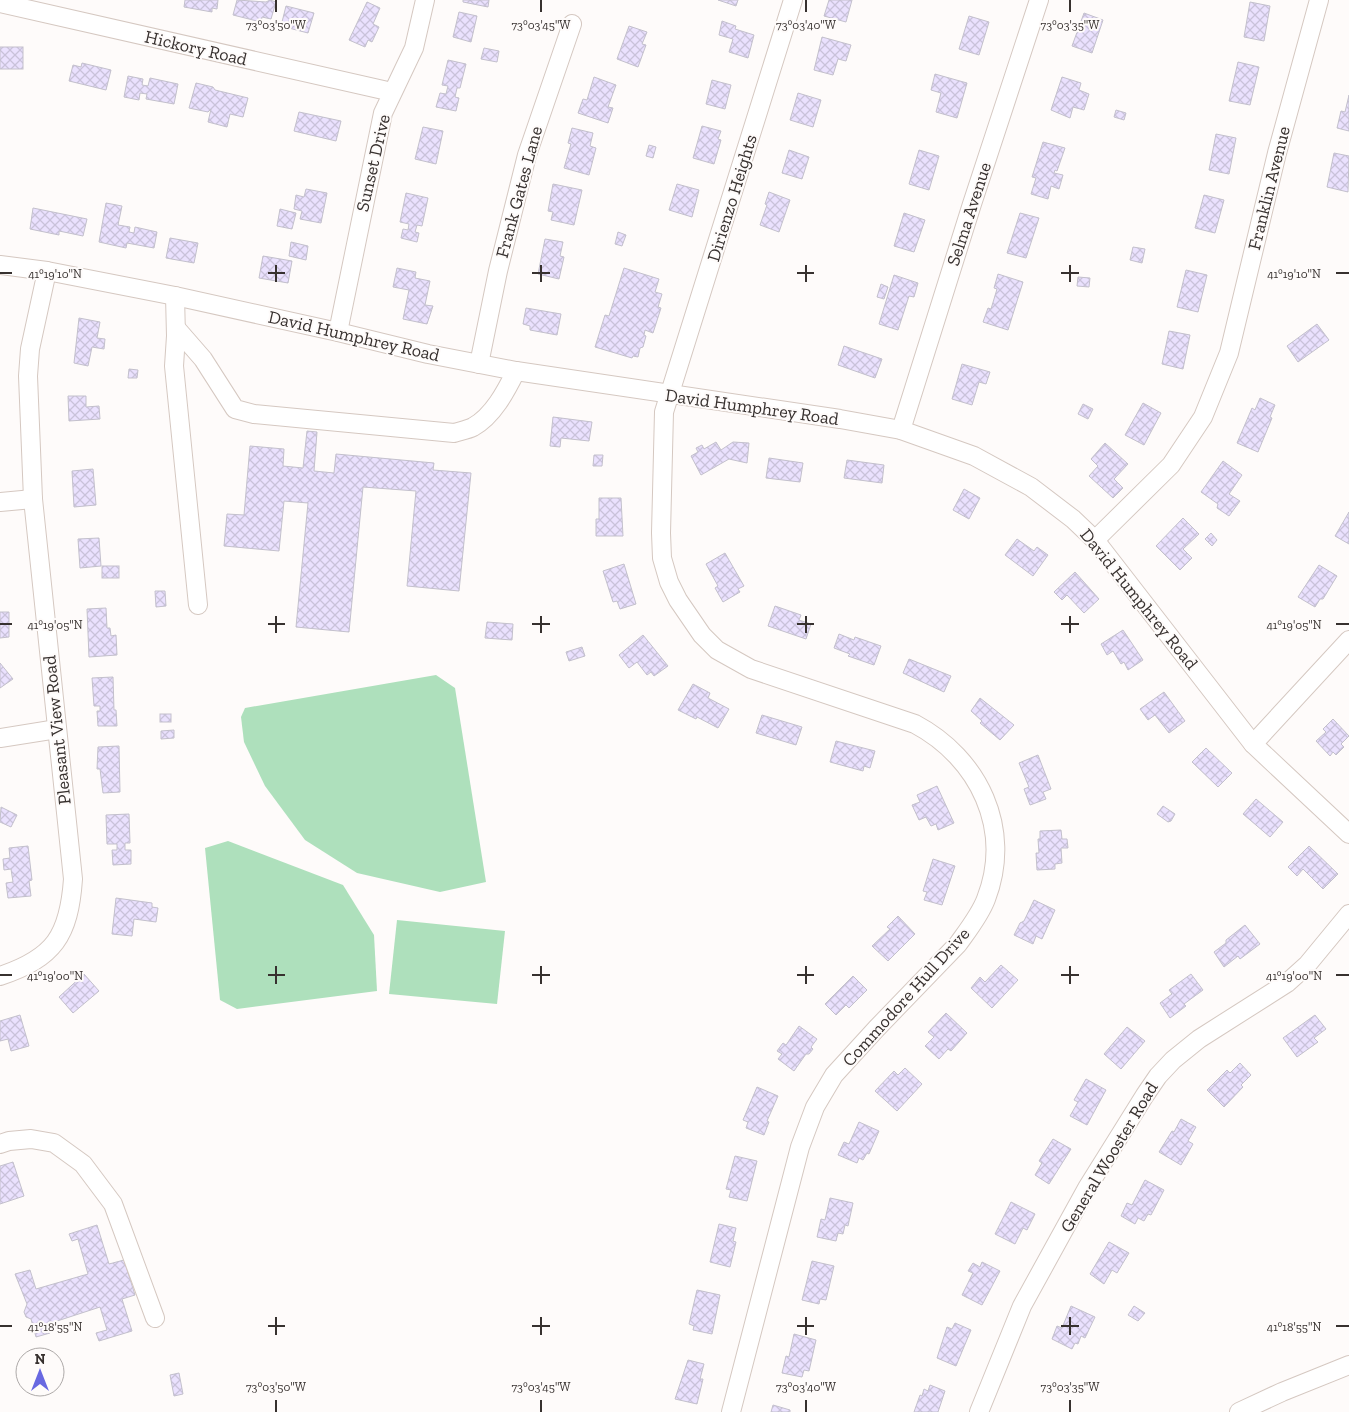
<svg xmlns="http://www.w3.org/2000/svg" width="1349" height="1412" viewBox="0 0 1349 1412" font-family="'Zilla Slab',serif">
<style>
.pitch{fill:#aee0bc}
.building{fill:url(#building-cross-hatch);stroke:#c3c0cc}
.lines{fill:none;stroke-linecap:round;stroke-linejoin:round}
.minor-casing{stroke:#d5c8c1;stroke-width:20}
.minor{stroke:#fff;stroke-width:18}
.ticks{fill:none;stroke:#37312f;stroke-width:2}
.labels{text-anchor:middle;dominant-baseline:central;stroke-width:4;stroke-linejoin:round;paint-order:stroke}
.street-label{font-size:18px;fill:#37312f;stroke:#fefbfa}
.ticks-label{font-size:12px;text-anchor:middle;fill:#37312f;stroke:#fefbfa;stroke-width:4;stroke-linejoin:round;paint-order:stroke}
</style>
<defs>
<pattern id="building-cross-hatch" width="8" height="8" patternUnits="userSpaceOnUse" patternTransform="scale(1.25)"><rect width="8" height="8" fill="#eae1fe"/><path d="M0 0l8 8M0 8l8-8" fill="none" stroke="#c9c2da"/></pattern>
</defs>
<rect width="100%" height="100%" fill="#fefbfa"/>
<g class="pitch">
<path d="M436,675L455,688L486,882L440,892L357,873L305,840L265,786L244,742L241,717L245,708Z"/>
<path d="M228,841L343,885L374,935L377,991L237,1009L220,1000L205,848Z"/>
<path d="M397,920L505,931L497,1004L389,994Z"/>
</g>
<g class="building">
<path d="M185,0H218L217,9L212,8V12L184,7Z"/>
<path d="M237,0L266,2L270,0L276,2L271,19L262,17L261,22L233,15Z"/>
<path d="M463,0H489L488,7L463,2Z"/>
<path d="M718,0H738L736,6Z"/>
<path d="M829,0H852L846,22L824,16Z"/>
<path d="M367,2L380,8L373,24L379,27L372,42L368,40L365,47L349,40Z"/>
<path d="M1250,2L1270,6L1264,41L1244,37Z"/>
<path d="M286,6L314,13L308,33L281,26Z"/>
<path d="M459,12L477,16L471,42L453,37Z"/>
<path d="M1084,13L1103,20L1092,53L1072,46Z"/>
<path d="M969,16L989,22L979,55L959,49Z"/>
<path d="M722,21L736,26L735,29L754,35L748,58L729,52L733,39L719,35Z"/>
<path d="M629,26L647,32L642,44L646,45L638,67L617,59Z"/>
<path d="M822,37L851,45L846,61L838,59L833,75L814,70Z"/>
<rect x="0" y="47" width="23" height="22"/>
<path d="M484,48L499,51L497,62L481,59Z"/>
<path d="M448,60L466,64L460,88H457L455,97L459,98L456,111L436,107L440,93L446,94L448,86L442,85Z"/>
<path d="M1238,62L1259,67L1250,105L1229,101Z"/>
<path d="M82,63L111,70L106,90L69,81L73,65L81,67Z"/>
<path d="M935,74L967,83L957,118L936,112L941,93L931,90Z"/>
<path d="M128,76L143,79L142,85L148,86L150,78L178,84L174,104L146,99L147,94L140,93L139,100L124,97Z"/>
<path d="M594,77L616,85L608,107L613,108L608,123L578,113L583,99L587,100Z"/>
<path d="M1062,77L1081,83L1079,90L1089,94L1084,110L1073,107L1070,118L1051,110Z"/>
<path d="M712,80L731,85L725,109L706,104Z"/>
<path d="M196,83L213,87L215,90L248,98L243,117L230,114L227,127L208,122L211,109L208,112L189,108Z"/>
<path d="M798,93L821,100L813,127L790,120Z"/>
<path d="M1349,95V131L1337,128L1341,111L1345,112Z"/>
<path d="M1116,110L1126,113L1124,120L1114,117Z"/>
<path d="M299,112L341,121L336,141L294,131Z"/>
<path d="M702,126L721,131L718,139L721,140L714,164L693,158Z"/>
<path d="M423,127L443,131L436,164L415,159Z"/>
<path d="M572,128L593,133L590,146L596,148L589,175L564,168L571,144L568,143Z"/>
<path d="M1216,134L1236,138L1229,174L1209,170Z"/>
<path d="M1043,142L1065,148L1057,171L1055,170L1054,173L1063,175L1059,189L1051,186L1048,199L1031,194L1036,178L1032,177Z"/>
<path d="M649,145L656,147L653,158L646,156Z"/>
<path d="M789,150L809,157L802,179L782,173Z"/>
<path d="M919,150L939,156L929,190L909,184Z"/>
<path d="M1334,153L1349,156L1348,192L1327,187Z"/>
<path d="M553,184L582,190L574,225L551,220L553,212L548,211Z"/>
<path d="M677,184L699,190L692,217L669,210Z"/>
<path d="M306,189L327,193L321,223L300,219L302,211L294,209L296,195L304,197Z"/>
<path d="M769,192L790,200L779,232L760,225L767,205L765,204Z"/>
<path d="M406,193L428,198L422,226L417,225L415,232L419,233L417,242L401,238L403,229L408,230L409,224L400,222Z"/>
<path d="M1204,195L1224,200L1215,233L1195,228Z"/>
<path d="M106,203L122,206L118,225L130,227L129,232L134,233L135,227L157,232L154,248L127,243L126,248L99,242Z"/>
<path d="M33,208L87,219L83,236L59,231V235L30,229Z"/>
<path d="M280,209L296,213L292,229L277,226Z"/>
<path d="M904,213L925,220L914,252L894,246Z"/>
<path d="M1020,213L1039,218L1026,258L1007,253Z"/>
<path d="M618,232L626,235L622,246L615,244Z"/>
<path d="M170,238L198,243L194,263L166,258Z"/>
<path d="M545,239L563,242L560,256L564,257L559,279L538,274Z"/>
<path d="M291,242L308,246L306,260L289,256Z"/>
<path d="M1133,247L1145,249L1142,263L1130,260Z"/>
<path d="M263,256L292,261L288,283L259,278Z"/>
<path d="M397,268L416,272L415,278L430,281L425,305L433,306L427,324L403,319L409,290L393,287Z"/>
<path d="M624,268L659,279L655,292L662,294L658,307L661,308L653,333L645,330L644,335L646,336L643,347L640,348L638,357L633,356L632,358L595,347L605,315L609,316Z"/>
<path d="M1186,270L1207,275L1198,312L1177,307Z"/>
<path d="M998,274L1023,282L1008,330L983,322L988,308L991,309L997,289L994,288Z"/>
<path d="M894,275L918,283L914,297L909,296L898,330L879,324Z"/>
<path d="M1078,277L1090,278L1089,287L1077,286Z"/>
<path d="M881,284L888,287L884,299L877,297Z"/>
<path d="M526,308L561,314L557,335L530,330V326L523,324Z"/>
<path d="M79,318L100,322L97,338L105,339L104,349L92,347L88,366L74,363Z"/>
<path d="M1317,324L1329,340L1298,362L1287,346Z"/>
<path d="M1169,331L1190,335L1183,369L1162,364Z"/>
<path d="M844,346L882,359L875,378L838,365Z"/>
<path d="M962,364L990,372L986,384L979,382L972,405L952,399Z"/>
<path d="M129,369L138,370L137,378H128Z"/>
<path d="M68,396H86V407L99,406L100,419L69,421Z"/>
<path d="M1260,398L1275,405L1270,417L1272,418L1258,452L1237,443L1252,408L1255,410Z"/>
<path d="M1143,403L1161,413L1144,445L1125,435Z"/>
<path d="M1083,404L1093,409L1088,419L1078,414Z"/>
<path d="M553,417L592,422L589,441L561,438L560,447L550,446Z"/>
<path d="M307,431L317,432L314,471L334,473L336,454L434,463L433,470L471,473L459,591L407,586L416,491L363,487L349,632L296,627L308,503L284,501L279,551L224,546L227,514L244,515L250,446L284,449L283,466L303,468Z"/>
<path d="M716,442L721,450L733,442L749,443L747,463L729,459L701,475L691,456L698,452L696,448L702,445L704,449Z"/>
<path d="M1105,443L1128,464L1114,479L1123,488L1113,498L1089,476L1098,466L1091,459Z"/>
<path d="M594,455H603L602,466H593Z"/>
<path d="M769,458L803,463L800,482L766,478Z"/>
<path d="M847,460L884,465L882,483L844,478Z"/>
<path d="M1223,461L1242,475L1229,494L1240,501L1229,516L1217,508L1218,504L1201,492Z"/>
<path d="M93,469L96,505L74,507L72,471Z"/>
<path d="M964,489L980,498L969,519L953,510Z"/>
<path d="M599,498H621L623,536H596V519H599Z"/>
<path d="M1349,512V544L1335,536Z"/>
<path d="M1183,518L1199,534L1183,549L1192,558L1180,570L1156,546Z"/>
<path d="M1211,533L1217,540L1212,546L1205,539Z"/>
<path d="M99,538L101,566L80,568L78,539Z"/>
<path d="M1017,539L1034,551L1037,547L1048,555L1033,576L1005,555Z"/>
<path d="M725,553L744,586L738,589L740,592L723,602L715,588L718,586L706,564Z"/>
<path d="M624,564L636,604L620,609L617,601L613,602L603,571Z"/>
<path d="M1319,565L1337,576L1323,599H1320L1315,607L1298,597Z"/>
<rect x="102" y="566" width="17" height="12"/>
<path d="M1075,572L1099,599L1084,613L1067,595L1062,600L1054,592Z"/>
<path d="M155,591H165L166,606L156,607Z"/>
<path d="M775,606L801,615L799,620L811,624L806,639L768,626Z"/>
<path d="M106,608L107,628H110L111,636L116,635L117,655L89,657L87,609Z"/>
<path d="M0,612H9V637L0,638Z"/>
<path d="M487,622L513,624L512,640L485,638Z"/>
<path d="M1123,630L1143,660L1128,670L1124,662L1121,664L1113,651L1107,655L1101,644Z"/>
<path d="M839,634L854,640L855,637L881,646L874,665L848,656L850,654L834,648Z"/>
<path d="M643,635L668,666L654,676L651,672L647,675L637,662L629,668L619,655Z"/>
<path d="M582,647L585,656L569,661L566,652Z"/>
<path d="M909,659L951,676L944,692L903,673Z"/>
<path d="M0,663L13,679L0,688Z"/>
<path d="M113,677L114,710H116L117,726H98L97,711H100V706H94L92,678Z"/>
<path d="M693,684L710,693L708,698L729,709L718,728L697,717L696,719L678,710Z"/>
<path d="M1164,692L1185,721L1169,733L1155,715L1148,720L1140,709Z"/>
<path d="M980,698L1014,725L1000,740L980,723L982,721L971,711Z"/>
<rect x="160" y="714" width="11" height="8"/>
<path d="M762,715L802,727L796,745L756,733Z"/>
<path d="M1333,719L1349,736L1341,744L1344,747L1336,755L1333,752L1330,756L1316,741L1326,732L1323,729Z"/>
<path d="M174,730V738L161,739V731Z"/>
<path d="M836,741L875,751L870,768L864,766L863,771L830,762Z"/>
<path d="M119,746L120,792L103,793L100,769H97L98,747Z"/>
<path d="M1206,748L1232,773L1218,787L1192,762Z"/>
<path d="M1038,755L1051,789L1043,792L1046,799L1030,805L1024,789L1029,787L1019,763Z"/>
<path d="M937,786L954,823L938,830L936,824L931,826L926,817L919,820L912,805L920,802L917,795Z"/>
<path d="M1256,799L1283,822L1270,837L1243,814Z"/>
<path d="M1163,806L1175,814L1171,821L1168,822L1157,814Z"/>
<path d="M1,807L17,815L11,827L0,822Z"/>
<path d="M129,814L130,843H125V850H131V864L113,865L112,850H117V844H107L106,815Z"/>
<path d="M1061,830L1062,839H1067L1068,848H1061L1062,863L1055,864V869L1037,870L1036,853H1039L1038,839H1040V831Z"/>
<path d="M28,846L32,880L29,881L31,896L8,898L6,883L13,882L11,869L4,870L3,859L10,858L9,848Z"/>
<path d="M1309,846L1338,874L1323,889L1303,869L1297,876L1288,867Z"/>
<path d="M933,859L955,866L942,905L924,900L927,892L923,891Z"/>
<path d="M116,898L152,903V907L158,908L156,922L134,919L132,936L112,934Z"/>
<path d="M1034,900L1055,910L1042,939L1036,936L1033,944L1014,935L1020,923L1024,921Z"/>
<path d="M898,916L915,934L888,961L872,946L890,929L887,927Z"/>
<path d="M1245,925L1260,944L1240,959L1238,956L1224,967L1214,952L1226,943V940Z"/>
<path d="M1001,965L1018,980L992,1008L971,988L980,977L985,982Z"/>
<path d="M84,974L99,991L73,1013L59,997Z"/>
<path d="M1191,974L1203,990L1184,1004L1186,1006L1170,1018L1160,1003L1172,994L1169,990Z"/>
<path d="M853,976L867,990L849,1008L846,1005L836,1015L825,1004Z"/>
<path d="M946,1013L967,1033L951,1051L948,1049L939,1059L925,1046L934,1037L928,1032Z"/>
<path d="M20,1015L29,1046L11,1051L8,1039L0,1041V1021Z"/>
<path d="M1315,1015L1326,1029L1314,1038L1318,1042L1297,1057L1283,1038Z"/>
<path d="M799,1026L817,1039L811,1047L813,1049L809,1054H806L794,1071L778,1059L782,1054L777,1051L783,1043L786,1045Z"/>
<path d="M1127,1027L1145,1041L1121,1069L1104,1054Z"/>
<path d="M1240,1063L1251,1075L1241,1085L1243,1087L1224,1107L1207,1090L1227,1070L1230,1073Z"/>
<path d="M905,1068L922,1084L897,1111L875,1091L894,1071L898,1075Z"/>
<path d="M1086,1079L1106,1090L1087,1125L1070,1116L1078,1102L1074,1100Z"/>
<path d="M757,1087L778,1096L767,1121L769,1122L764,1135L746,1128L748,1122L743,1120Z"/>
<path d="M1181,1119L1196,1127L1188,1141L1193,1144L1181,1165L1159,1152L1172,1131L1174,1132Z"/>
<path d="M859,1122L879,1131L869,1154L867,1153L863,1160L859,1158L857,1163L838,1155L844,1142L849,1144Z"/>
<path d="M1053,1139L1071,1149L1049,1184L1035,1175L1042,1163L1039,1161Z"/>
<path d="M735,1156L757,1161L747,1201L729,1197L731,1190L726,1189Z"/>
<path d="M13,1162L24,1196L0,1204V1166Z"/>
<path d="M1145,1180L1164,1190L1151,1215L1148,1214L1144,1221L1138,1218L1135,1224L1121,1216L1127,1203L1132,1205Z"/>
<path d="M830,1198L853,1203L848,1226L845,1225L843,1234L838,1233L836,1241L817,1237L821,1219L825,1220Z"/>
<path d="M1011,1202L1035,1214L1027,1230L1023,1228L1015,1244L995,1234Z"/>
<path d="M719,1224L736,1228L733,1241L736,1242L730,1267L710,1262Z"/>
<path d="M97,1225L109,1264L124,1260L135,1295L122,1299L132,1331L99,1341L96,1333L107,1330L100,1307L48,1324L50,1333L36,1337L31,1319L26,1317L24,1312L27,1304L15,1274L30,1270L36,1289L88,1274L78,1239L72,1241L69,1234Z"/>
<path d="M1109,1242L1129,1253L1117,1273L1112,1270L1104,1284L1090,1274Z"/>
<path d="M812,1261L834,1266L826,1300L820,1299L819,1304L802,1300Z"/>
<path d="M982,1262L1000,1271L982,1305L962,1295L973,1273L968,1271L973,1263L980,1267Z"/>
<path d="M697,1290L720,1295L712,1334L693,1330L694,1326L689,1324Z"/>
<path d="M1071,1306L1095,1317L1085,1338L1081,1336L1078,1344L1075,1343L1072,1349L1052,1339L1057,1326L1062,1328Z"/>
<path d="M1134,1306L1145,1313L1138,1321L1128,1315Z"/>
<path d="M955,1323L971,1330L956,1366L937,1358L947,1327L952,1329Z"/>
<path d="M794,1334L816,1340L809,1371L804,1370L802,1377L782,1373L786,1356L789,1357Z"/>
<path d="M688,1360L704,1364L700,1379H703L697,1404L675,1399Z"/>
<path d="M179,1373L183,1394L174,1396L170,1375Z"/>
<path d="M930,1385L945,1391L938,1412H914L920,1395L922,1396L924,1389L928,1391Z"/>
<path d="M773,1405L790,1410V1412H771Z"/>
</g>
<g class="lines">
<g class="minor-casing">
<g id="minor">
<path d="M0,3L392,92"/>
<path d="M0,265L47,271L175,296L338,332L428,354L516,371L840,419L901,430L974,456L1031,487L1073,519L1095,540L1253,744L1349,834"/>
<path d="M175,296L176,336L174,366L198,605"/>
<path d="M176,328L203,359L235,409L254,414L454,433C460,431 467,430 473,427C493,416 506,391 516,371"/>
<path d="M338,332L383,113L414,48L425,0"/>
<path d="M479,364L498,271L527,155L572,24"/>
<path d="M901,430L972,204L1039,0"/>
<path d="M0,502L33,499"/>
<path d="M1095,540L1171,465L1203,417L1229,353L1277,153L1319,0"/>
<path d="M0,738L57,729"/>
<path d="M1253,744L1349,640"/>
<path d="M0,976C54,958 69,936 73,879L33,499L28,376L30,349L47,271"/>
<path d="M0,1144L9,1141L31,1139L54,1143L83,1164L113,1204L155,1318"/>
<path d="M731,1412L800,1147L815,1107L834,1075L876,1029L958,944C968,930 980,915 986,899C1013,829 979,758 915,724L751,669L717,650L702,635L678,600L669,582L662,558L661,533L664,412L793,0"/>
<path d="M979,1412L1022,1306L1087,1188L1145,1095L1158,1076L1173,1060L1199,1039L1287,983L1307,965L1349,914"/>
<path d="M1239,1412L1282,1392L1349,1365"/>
</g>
</g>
<use href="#minor" class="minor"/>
</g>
<path class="ticks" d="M276,0V12M541,0V12M806,0V12M1070,0V12M276,265V282M541,265V282M806,265V282M1070,265V282M0,273H12M268,273H285M532,273H550M797,273H814M1061,273H1079M1336,273H1349M276,616V633M541,616V633M806,616V633M1070,616V633M0,624H12M268,624H285M532,624H550M797,624H814M1061,624H1079M1336,624H1349M276,966V984M541,966V984M806,966V984M1070,966V984M0,975H12M268,975H285M532,975H550M797,975H814M1061,975H1079M1336,975H1349M276,1317V1335M541,1317V1335M806,1317V1335M1070,1317V1335M0,1326H12M268,1326H285M532,1326H550M797,1326H814M1061,1326H1079M1336,1326H1349M276,1400V1412M541,1400V1412M806,1400V1412M1070,1400V1412"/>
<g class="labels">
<g class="street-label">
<text transform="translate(196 48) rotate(13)">Hickory Road</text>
<text transform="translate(373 163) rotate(-77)">Sunset Drive</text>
<text transform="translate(1269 188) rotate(-76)">Franklin Avenue</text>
<text transform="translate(519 192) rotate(-75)">Frank Gates Lane</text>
<text transform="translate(732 198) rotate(-73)">Dirienzo Heights</text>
<text transform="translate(969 214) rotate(-72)">Selma Avenue</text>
<text transform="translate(354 336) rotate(13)">David Humphrey Road</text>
<text transform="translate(752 407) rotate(8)">David Humphrey Road</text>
<text transform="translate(1139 599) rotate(51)">David Humphrey Road</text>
<text transform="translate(57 730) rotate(-96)">Pleasant View Road</text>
<text transform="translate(906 997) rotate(-48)">Commodore Hull Drive</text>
<text transform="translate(1109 1157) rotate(-59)">General Wooster Road</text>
</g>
</g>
<g class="ticks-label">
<text x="276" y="29">73°03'50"W</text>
<text x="541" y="29">73°03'45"W</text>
<text x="806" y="29">73°03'40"W</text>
<text x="1070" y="29">73°03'35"W</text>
<text x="55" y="278">41°19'10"N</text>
<text x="1294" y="278">41°19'10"N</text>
<text x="55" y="629">41°19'05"N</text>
<text x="1294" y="629">41°19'05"N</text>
<text x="55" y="980">41°19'00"N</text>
<text x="1294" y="980">41°19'00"N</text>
<text x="55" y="1331">41°18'55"N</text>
<text x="1294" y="1331">41°18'55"N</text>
<text x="276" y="1391">73°03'50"W</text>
<text x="541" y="1391">73°03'45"W</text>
<text x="806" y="1391">73°03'40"W</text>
<text x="1070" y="1391">73°03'35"W</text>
</g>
<g transform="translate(40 1372)"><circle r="24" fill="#fefbfa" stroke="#aeaaa9"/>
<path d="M0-4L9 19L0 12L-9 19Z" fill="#6868e1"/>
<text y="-8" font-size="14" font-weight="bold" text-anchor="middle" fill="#37312f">N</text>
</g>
</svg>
